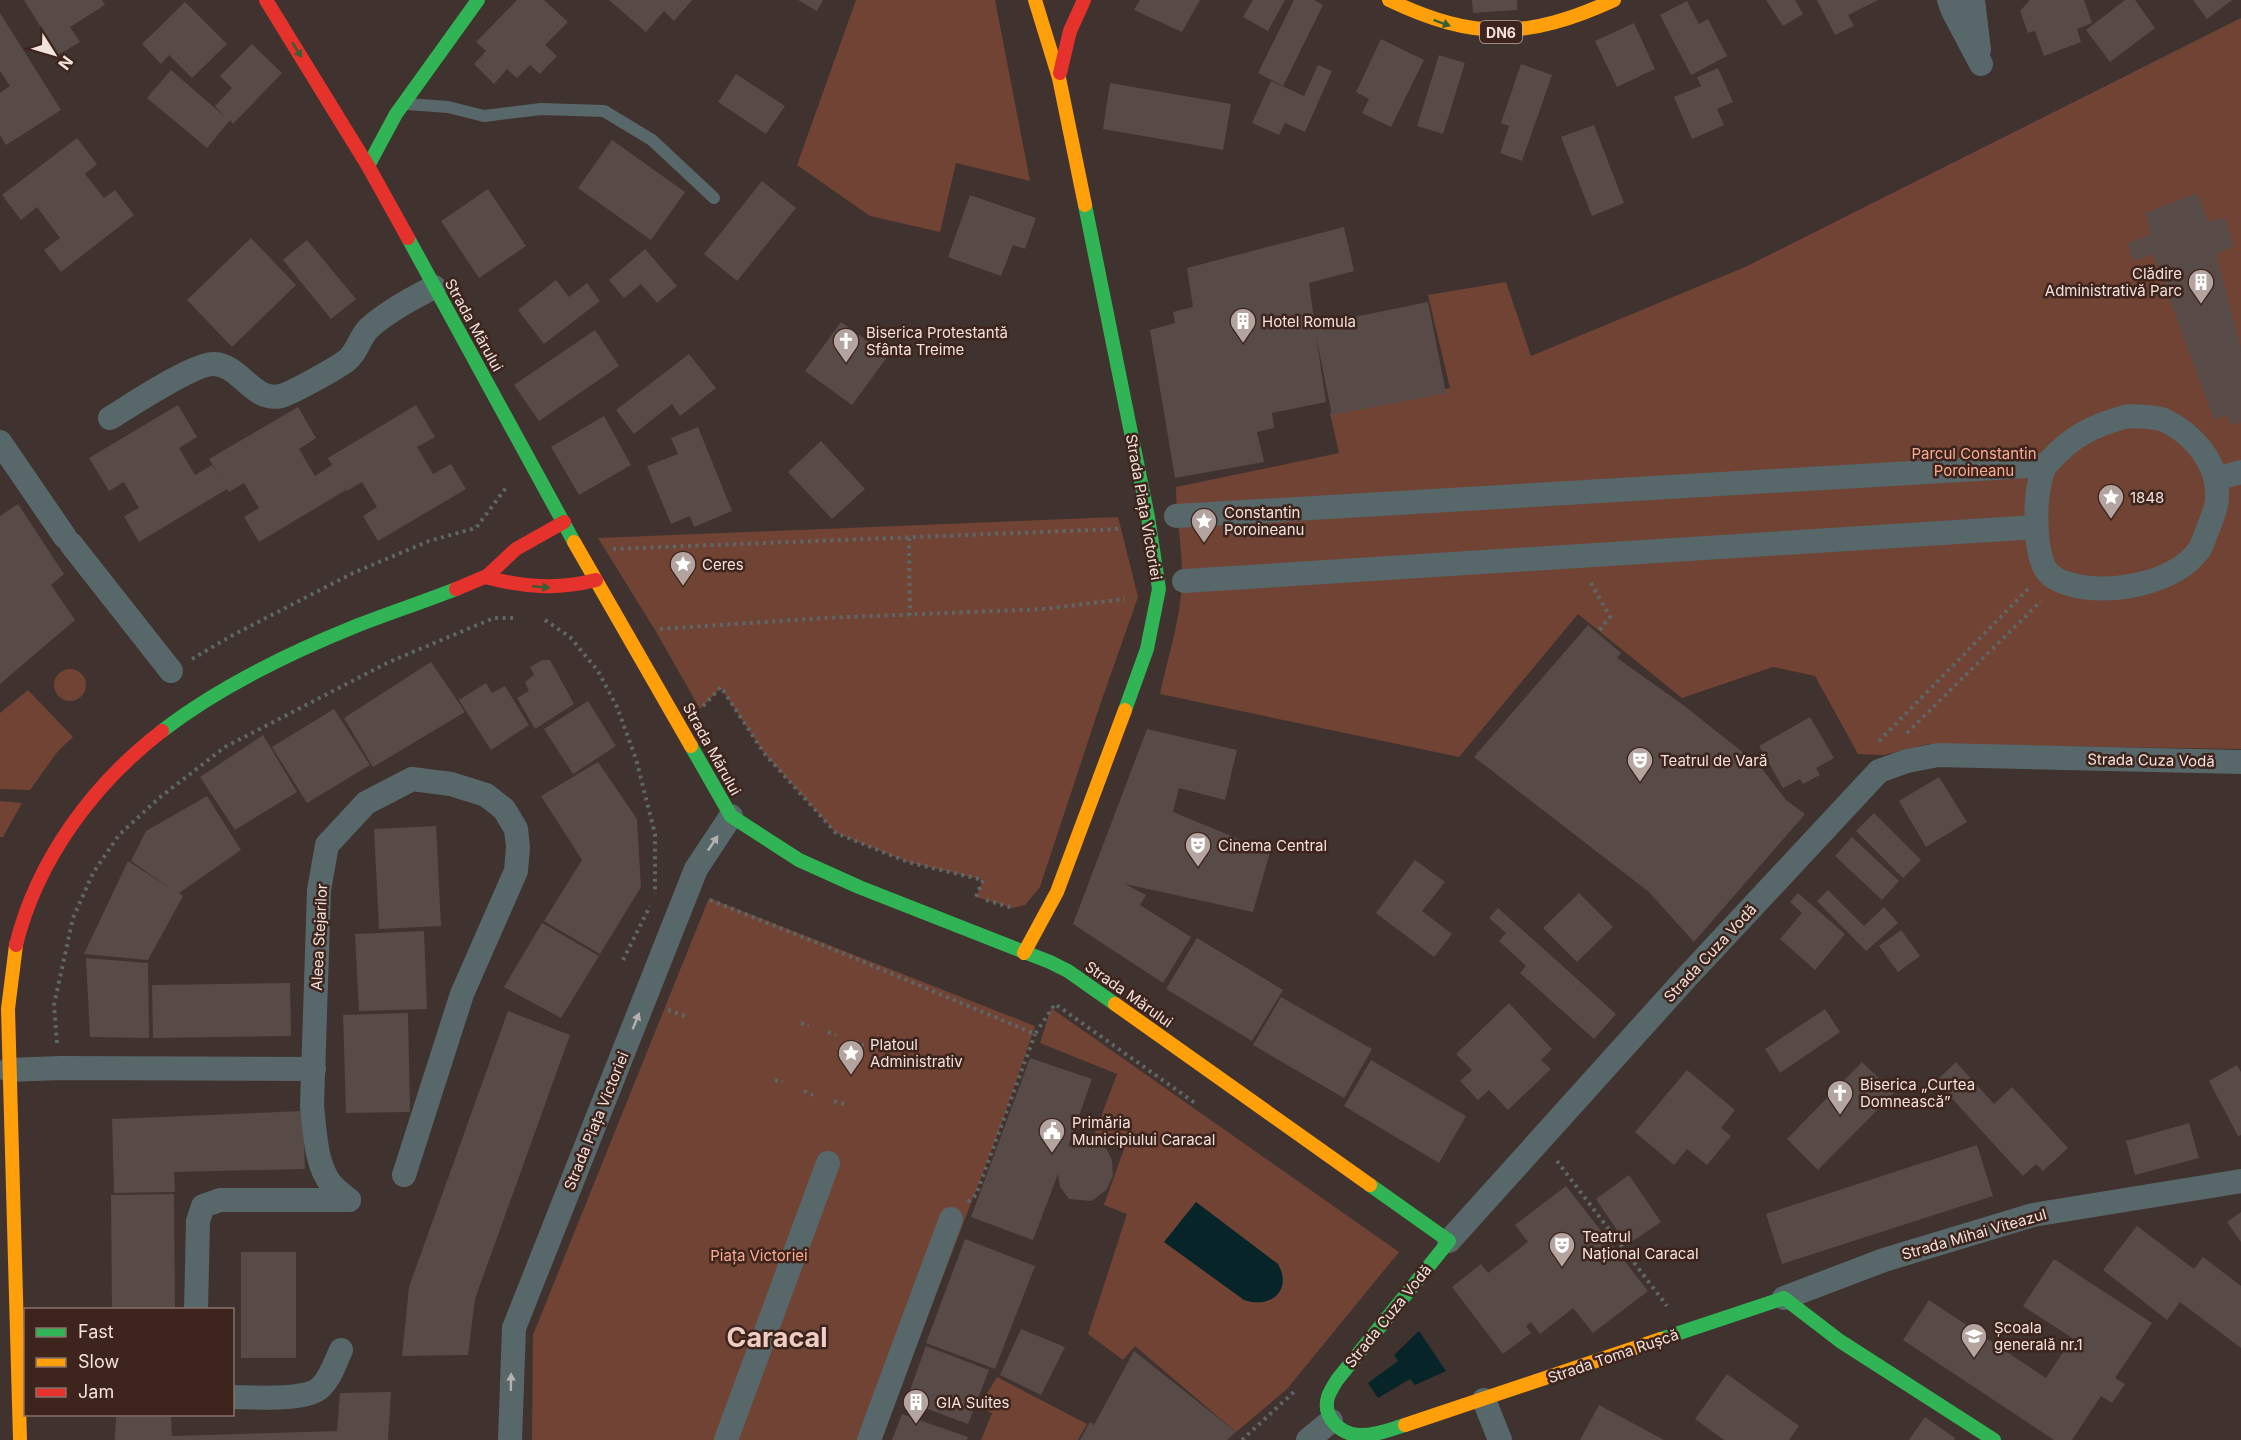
<svg xmlns="http://www.w3.org/2000/svg" width="2241" height="1440" viewBox="0 0 2241 1440" font-family="Inter,sans-serif">
<style>
.green{fill:#704335}
.water{fill:#072428}
.building{fill:#574a47}
.lines{fill:none;stroke-linecap:round;stroke-linejoin:round}
.path{stroke:#5f6766;stroke-width:4;stroke-dasharray:3 4.5;stroke-linecap:butt}
.lane{stroke:#586769;stroke-width:12}
.street{stroke:#586769;stroke-width:24}
.fast{stroke:#30b455;stroke-width:14}
.slow{stroke:#ff9f0a;stroke-width:14}
.jam{stroke:#e5322d;stroke-width:14}
.oneway{fill:#385e33}
.oneway2{fill:#b5b1ae}
.labels{text-anchor:middle;dominant-baseline:central;stroke-width:5;stroke-linejoin:round;paint-order:stroke}
.shield{fill:#3d241c;stroke:#bca9a2;stroke-width:1.5}
.shield-label{font-size:14px;font-weight:bold;fill:#f3e2dc}
.poi-label{font-size:15px;fill:#f3e2dc;stroke:#3d241c;text-anchor:start}
.street-label{font-size:15px;fill:#f3e2dc;stroke:#3d241c}
.park-label{font-size:15px;fill:#fdac93;stroke:#3d241c}
.town-label{font-size:27px;font-weight:bold;fill:#f0cdc3;stroke:#3d241c}
</style>
<rect width="100%" height="100%" fill="#40322e"/>
<g class="green">
<path d="M856,0H995L1030,181L956,163L940,232L870,216L797,165Z"/>
<path d="M2241,18V749L1928,744L1884,755L1858,754L1815,676L1773,667L1682,698L1578,614L1459,757L1160,694C1167,661 1178,627 1181,594C1185,559 1176,523 1176,487L1339,453L1330,413L1450,388L1428,295L1506,282L1531,356L1745,267Z"/>
<path d="M1118,517L1138,597L1100,705L1040,887L1025,905L1013,908L976,897L983,880L908,862L836,833L764,753L721,688L700,709L655,630L598,538Z"/>
<circle cx="70" cy="685" r="16"/>
<path d="M28,690L73,737L58,751L30,790L0,789V713Z"/>
<path d="M0,801L22,803L3,837H0Z"/>
<path d="M709,898L1035,1026L1000,1128L880,1440H532L533,1335Z"/>
<path d="M1051,1008L1399,1252L1287,1389L1236,1432L1135,1346L1123,1360L1088,1334L1127,1214L1104,1205L1126,1143L1095,1133L1117,1074L1040,1043Z"/>
<path d="M997,1377L1087,1424L1078,1440H981L992,1413L979,1407Z"/>
</g>
<g class="water">
<path d="M1196,1202L1278,1264C1293,1291 1270,1309 1244,1300L1164,1242Z"/>
<path d="M1419,1331L1446,1371L1415,1385L1410,1379L1378,1398L1368,1383L1398,1361L1394,1355Z"/>
</g>
<g class="building">
<path d="M24,0H102L105,5L70,27L80,42L58,55Z"/>
<path d="M517,0H544L568,22L545,45L557,56L540,74L530,65L517,78L507,69L494,84L474,64L486,51L476,42Z"/>
<path d="M609,0H692L674,21L664,11L646,32Z"/>
<path d="M798,0H823L817,11Z"/>
<path d="M1140,0H1200L1182,32L1134,10Z"/>
<path d="M1253,0H1285L1268,31L1243,17Z"/>
<path d="M1294,0H1314L1323,5L1283,86L1258,73Z"/>
<path d="M1472,0H1517V10L1473,13Z"/>
<path d="M1766,0H1795L1803,14L1783,26Z"/>
<path d="M1817,0H1878L1848,15L1854,26L1835,35Z"/>
<path d="M2030,0H2084L2092,23L2077,29L2081,42L2044,56L2035,31L2028,33L2020,11Z"/>
<path d="M2125,0H2135L2155,28L2110,62L2086,30Z"/>
<path d="M2193,0H2232L2207,19Z"/>
<path d="M1687,1L1699,24L1708,19L1727,56L1691,75L1660,15Z"/>
<path d="M185,2L227,44L192,78L169,55L161,64L142,44Z"/>
<path d="M0,13L61,110L6,145L0,135V93L10,86L0,71Z"/>
<path d="M1634,23L1655,69L1617,87L1595,41Z"/>
<path d="M1381,39L1424,60L1391,127L1362,113L1369,99L1356,92Z"/>
<path d="M252,44L282,73L233,124L230,120L207,148L147,98L171,70L224,116L215,106L232,88L220,76Z"/>
<path d="M1439,55L1465,63L1443,134L1417,126Z"/>
<path d="M1521,64L1552,75L1522,161L1500,153L1509,126L1501,123Z"/>
<path d="M1318,65L1332,71L1305,132L1285,123L1279,135L1252,123L1271,81L1304,96Z"/>
<path d="M1718,68L1733,102L1717,109L1724,125L1692,139L1674,97L1701,86L1697,77Z"/>
<path d="M736,74L785,106L766,134L718,102Z"/>
<path d="M1110,83L1231,104L1223,150L1103,129Z"/>
<path d="M1594,125L1624,203L1592,216L1561,137Z"/>
<path d="M77,138L97,164L85,174L104,198L115,190L134,215L61,272L44,250L60,238L37,207L21,220L2,195Z"/>
<path d="M612,140L685,192L651,240L578,188Z"/>
<path d="M762,181L796,208L737,281L704,254Z"/>
<path d="M488,189L526,246L479,278L441,221Z"/>
<path d="M2197,193L2208,222L2225,218L2234,246L2216,254L2241,348V422L2231,425L2227,415L2214,420L2153,254L2133,261L2128,243L2151,234L2145,213Z"/>
<path d="M970,195L1036,218L1025,249L1013,245L1001,276L948,257Z"/>
<path d="M1344,227L1354,271L1309,283L1315,325L1428,302L1446,393L1332,415L1316,336L1326,402L1272,413L1274,428L1257,432L1264,462L1175,478L1150,330L1175,323L1173,312L1193,307L1187,268Z"/>
<path d="M251,238L296,285L232,347L187,300Z"/>
<path d="M307,240L356,299L331,319L283,260Z"/>
<path d="M645,249L677,286L657,303L641,284L624,298L609,280Z"/>
<path d="M556,280L569,297L587,283L600,301L544,344L518,310Z"/>
<path d="M841,322L888,356L852,405L805,371Z"/>
<path d="M595,330L619,366L539,421L514,385Z"/>
<path d="M689,354L716,388L680,416L672,404L634,434L616,410Z"/>
<path d="M178,405L197,437L179,448L195,475L212,465L219,475L209,459L298,407L316,438L299,449L315,476L332,465L328,458L416,405L435,437L417,447L433,474L451,464L466,489L378,541L363,516L377,507L362,482L347,491L344,485L346,490L259,542L244,517L259,508L244,483L229,492L227,489L139,542L124,516L139,508L124,482L109,491L89,458Z"/>
<path d="M604,416L631,465L579,495L551,447Z"/>
<path d="M698,427L732,511L694,527L690,516L671,524L647,466L678,454L671,438Z"/>
<path d="M821,441L865,489L832,519L788,472Z"/>
<path d="M18,504L64,574L51,585L75,620L0,684V516Z"/>
<path d="M1588,625L1621,653L1617,658L1682,704L1760,766L1786,800L1805,814L1694,942L1649,892L1474,757Z"/>
<path d="M542,660H550L574,704L535,729L517,698L529,691L525,682L534,675L530,667Z"/>
<path d="M431,662L465,712L373,767L344,718Z"/>
<path d="M486,683L492,693L505,686L529,725L491,750L459,700Z"/>
<path d="M588,701L616,746L573,774L544,729Z"/>
<path d="M334,709L370,765L307,803L272,747Z"/>
<path d="M1810,717L1834,758L1816,768L1820,775L1803,784L1800,779L1783,788L1759,746Z"/>
<path d="M1147,729L1237,750L1225,800L1179,788L1173,812L1270,852L1253,912L1125,884L1146,895L1140,905L1191,937L1163,983L1073,924Z"/>
<path d="M263,735L297,792L235,830L200,777Z"/>
<path d="M598,762L637,819L641,887L600,954L544,921L582,860L541,796Z"/>
<path d="M1939,777L1967,822L1926,847L1899,801Z"/>
<path d="M207,796L241,850L179,893L183,896L148,960L84,954L128,861L173,890L131,861L146,831Z"/>
<path d="M1874,813L1921,860L1903,878L1856,831Z"/>
<path d="M436,826L441,926L379,929L374,829Z"/>
<path d="M1852,837L1899,881L1882,900L1835,856Z"/>
<path d="M1415,860L1445,882L1422,911L1452,934L1434,957L1376,913Z"/>
<path d="M1828,890L1864,926L1884,907L1898,923L1866,951L1817,901Z"/>
<path d="M1579,893L1613,927L1577,962L1543,928Z"/>
<path d="M1798,893L1845,934L1815,970L1780,939L1802,913L1790,902Z"/>
<path d="M1498,908L1616,1014L1594,1039L1520,973L1526,966L1499,941L1506,933L1489,918Z"/>
<path d="M542,923L599,956L561,1018L504,987Z"/>
<path d="M1901,930L1920,956L1898,972L1879,946Z"/>
<path d="M424,931L427,1009L359,1011L355,934Z"/>
<path d="M1197,938L1283,990L1252,1041L1166,989Z"/>
<path d="M86,958L148,963L149,1038L90,1037Z"/>
<path d="M290,983L291,1036L153,1038L152,985Z"/>
<path d="M1281,997L1372,1049L1344,1098L1253,1045Z"/>
<path d="M1509,1003L1552,1049L1541,1060L1551,1069L1508,1110L1489,1090L1478,1100L1460,1081L1472,1070L1456,1054Z"/>
<path d="M1825,1009L1840,1032L1780,1073L1765,1049Z"/>
<path d="M508,1011L570,1035L475,1299L468,1355L402,1356L409,1287Z"/>
<path d="M408,1013L410,1112L346,1113L343,1015Z"/>
<path d="M1030,1058L1092,1079L1068,1147L1082,1139L1095,1140L1106,1148L1112,1160L1113,1176L1106,1190L1092,1201L1069,1199L1060,1187L1058,1174L1033,1240L971,1217Z"/>
<path d="M1371,1060L1466,1116L1439,1163L1344,1106Z"/>
<path d="M1862,1062L1894,1093L1818,1170L1787,1139Z"/>
<path d="M1956,1062L1994,1104L2012,1087L2068,1148L2043,1171L2036,1164L2023,1176L1936,1081Z"/>
<path d="M2237,1065L2241,1072V1135L2238,1136L2209,1081Z"/>
<path d="M1687,1070L1735,1110L1721,1128L1731,1136L1707,1165L1687,1149L1674,1165L1635,1132Z"/>
<path d="M303,1111L305,1169L174,1172L175,1192L114,1193L112,1119Z"/>
<path d="M2189,1123L2199,1158L2135,1175L2126,1141Z"/>
<path d="M1977,1145L1993,1196L1782,1264L1766,1214Z"/>
<path d="M1629,1175L1661,1222L1627,1245L1596,1199Z"/>
<path d="M1566,1186L1648,1291L1593,1333L1573,1308L1540,1334L1531,1322L1526,1326L1531,1333L1503,1354L1452,1287L1481,1264L1488,1273L1528,1242L1515,1225Z"/>
<path d="M174,1194L175,1310H112L111,1195Z"/>
<path d="M2241,1212V1242L2227,1222Z"/>
<path d="M2137,1226L2194,1269L2203,1257L2241,1286V1348L2180,1302L2167,1320L2103,1270Z"/>
<path d="M965,1239L1035,1266L995,1369L926,1343Z"/>
<rect x="241" y="1252" width="55" height="106"/>
<path d="M2054,1259L2152,1323L2115,1378L2125,1384L2112,1403L2101,1396L2072,1440H2054L1903,1340L1929,1300L2046,1378L2072,1338L2023,1306Z"/>
<path d="M1021,1329L1065,1347L1041,1395L1000,1375Z"/>
<path d="M926,1346L989,1370L968,1424L906,1401Z"/>
<path d="M1134,1351L1236,1432L1227,1440H1080L1090,1422L1094,1425Z"/>
<path d="M1727,1374L1799,1426L1789,1440H1724L1695,1419Z"/>
<path d="M391,1392L388,1440H115L116,1417H171L172,1436L337,1431L340,1393Z"/>
<path d="M1599,1405L1664,1440H1580Z"/>
<path d="M902,1414L968,1437L967,1440H892Z"/>
<path d="M1925,1417L1955,1438L1954,1440H1909Z"/>
</g>
<g class="lines">
<g class="path">
<path d="M909,538L910,615"/>
<path d="M613,549L1118,529"/>
<path d="M1591,583L1610,617L1598,632"/>
<path d="M545,620L570,637L598,671L617,707L636,759L655,834V894"/>
<path d="M660,629L824,618L1044,609L1125,599"/>
<path d="M192,659L233,635L353,573L429,541L476,528L508,485"/>
<path d="M703,706L721,687L764,753L836,833L908,862L983,880L976,897L978,898"/>
<path d="M1907,733L2041,601"/>
<path d="M1879,741L2029,588"/>
<path d="M710,900L835,950L1035,1034L1055,1004L1195,1103"/>
<path d="M986,900L1013,908"/>
<path d="M623,960L650,906"/>
<path d="M668,1010L685,1016"/>
<path d="M801,1023L809,1026"/>
<path d="M828,1032L836,1035"/>
<path d="M855,1042L864,1045"/>
<path d="M57,1043L54,1005L73,918L93,873L119,835L159,798L225,747L389,662L494,618H514"/>
<path d="M775,1080L783,1082"/>
<path d="M804,1091L813,1095"/>
<path d="M834,1101L844,1104"/>
<path d="M1557,1161L1667,1306"/>
<path d="M968,1202L976,1195L1035,1034"/>
<path d="M1242,1440L1296,1390"/>
</g>
<path class="lane" d="M407,104L448,107L484,116L541,109L604,111L652,140L714,198"/>
<g class="street">
<path d="M1949,0L1953,11L1981,64"/>
<path d="M1973,0L1979,50"/>
<path d="M2128,416C2139,417 2154,416 2164,420C2194,434 2219,464 2217,498C2217,508 2211,520 2208,529C2205,535 2203,544 2199,550C2174,584 2107,596 2069,584C2061,582 2051,577 2046,570C2033,551 2033,481 2047,464C2071,436 2094,425 2128,416Z"/>
<path d="M110,418C130,406 194,363 214,364C241,365 253,403 281,396C294,392 335,369 346,361C357,353 359,338 369,328C388,311 413,298 434,287"/>
<path d="M0,442L65,537"/>
<path d="M2216,479L2241,472"/>
<path d="M1176,516L2046,465"/>
<path d="M71,544L171,671"/>
<path d="M1184,581L2036,527"/>
<path d="M8,1070L61,1068L314,1069"/>
<path d="M349,1200C343,1195 336,1190 331,1184C315,1164 315,1130 312,1106L319,890L327,845L366,803L412,779L451,784L486,795L504,809L516,829L518,847L516,871L462,994L404,1175"/>
<path d="M1449,1241L1686,978L1879,771L1907,761L1938,755L2241,762"/>
<path d="M1784,1298L1884,1260L2033,1215L2241,1181"/>
<path d="M196,1310L198,1221L203,1206L220,1200H349"/>
<path d="M232,1397C253,1397 306,1402 321,1387C331,1377 335,1363 341,1350"/>
<path d="M1484,1400L1500,1440"/>
<path d="M510,1440L514,1328L696,869L731,816"/>
<path d="M726,1440L828,1163"/>
<path d="M869,1440L951,1219"/>
<path d="M1308,1440L1331,1421"/>
</g>
<g class="fast">
<path d="M368,166L396,114L478,0"/>
<path d="M1085,205L1148,517L1159,589L1147,649L1125,710"/>
<path d="M408,238L574,542"/>
<path d="M162,731C219,687 289,653 356,626C389,613 423,602 456,589"/>
<path d="M691,746L731,816L799,860L859,887L1050,962L1068,971L1115,1004"/>
<path d="M1370,1185L1449,1241L1337,1380C1334,1385 1330,1391 1328,1397C1322,1417 1340,1434 1359,1435C1375,1436 1391,1429 1405,1425"/>
<path d="M1661,1339L1784,1298L1840,1341L1994,1440"/>
</g>
<g class="slow">
<path d="M1035,0L1059,78L1085,205"/>
<path d="M1389,0C1475,41 1528,39 1614,0"/>
<path d="M574,542L691,746"/>
<path d="M16,945L8,1009L20,1440"/>
<path d="M1024,953L1057,892L1125,710"/>
<path d="M1115,1004L1370,1185"/>
<path d="M1405,1425L1661,1339"/>
</g>
<g class="jam">
<path d="M266,0L368,166L408,238"/>
<path d="M1060,73L1070,31L1084,0"/>
<path d="M485,577C523,587 557,590 596,580"/>
<path d="M456,589L487,576L516,549L564,522"/>
<path d="M16,945C37,860 93,784 162,731"/>
</g>
</g>
<defs><path id="oneway-solid" d="M-6-.8H1V-3.2L6.5 0L1 3.2V.8H-6Z" transform="scale(1.5)"/></defs>
<g class="oneway">
<use href="#oneway-solid" transform="translate(1442 23) rotate(20)"/>
<use href="#oneway-solid" transform="translate(297 50) rotate(58)"/>
<use href="#oneway-solid" transform="translate(541 587) rotate(5)"/>
</g>
<g class="oneway2">
<use href="#oneway-solid" transform="translate(713 843) rotate(-56)"/>
<use href="#oneway-solid" transform="translate(636 1021) rotate(-68)"/>
<use href="#oneway-solid" transform="translate(511 1382) rotate(-89)"/>
</g>
<defs>
<g id="building-pin" transform="scale(1.35)"><path d="M0 17L-7.5 6A9.5 9.5 0 1 1 7.5 6Z" fill="#b4a49f" stroke="#3d241c"/><path d="M-4-6H4V6H1V3H-1V6H-4ZM-2.5-4.3h1.7v1.8h-1.7ZM.8-4.3h1.7v1.8H.8ZM-2.5-1h1.7V.8h-1.7ZM.8-1h1.7V.8H.8Z" fill="#fff"/></g>
<g id="church-pin" transform="scale(1.35)"><path d="M0 17L-7.5 6A9.5 9.5 0 1 1 7.5 6Z" fill="#b4a49f" stroke="#3d241c"/><path d="M-1.2-6h2.4v3.5h3.3v2.4h-3.3V6h-2.4V-.1h-3.3v-2.4h3.3Z" fill="#fff"/></g>
<g id="sight-pin" transform="scale(1.35)"><path d="M0 17L-7.5 6A9.5 9.5 0 1 1 7.5 6Z" fill="#b4a49f" stroke="#3d241c"/><path d="M0-6L1.8-2.2L6-1.7L2.9 1.2L3.7 5.4L0 3.3L-3.7 5.4L-2.9 1.2L-6-1.7L-1.8-2.2Z" fill="#fff"/></g>
<g id="theatre-pin" transform="scale(1.35)"><path d="M0 17L-7.5 6A9.5 9.5 0 1 1 7.5 6Z" fill="#b4a49f" stroke="#3d241c"/><path d="M-5-5.5Q0-4 5-5.5V0Q5 5 0 6Q-5 5-5 0ZM-3.3-2.5H-1v1.5H-3.3ZM1-2.5H3.3v1.5H1ZM-2.8 1Q0 5.5 2.8 1Z" fill="#fff"/></g>
<g id="civic-pin" transform="scale(1.35)"><path d="M0 17L-7.5 6A9.5 9.5 0 1 1 7.5 6Z" fill="#b4a49f" stroke="#3d241c"/><path d="M-.6-6.5H3V-4.5H.6V-3L4-1V1h2V6H-6V1h2V-1L-.6-3ZM-1.2 2.5V6h2.4V2.5Z" fill="#fff"/></g>
<g id="school-pin" transform="scale(1.35)"><path d="M0 17L-7.5 6A9.5 9.5 0 1 1 7.5 6Z" fill="#b4a49f" stroke="#3d241c"/><path d="M0-5L7-2L0 1L-7-2ZM-4 1L0 2.5L4 1V4Q0 6-4 4Z" fill="#fff"/></g>
</defs>
<g fill-rule="evenodd">
<use href="#building-pin" x="2201" y="282"/>
<use href="#building-pin" x="1243" y="321"/>
<use href="#church-pin" x="846" y="341"/>
<use href="#sight-pin" x="2111" y="497"/>
<use href="#sight-pin" x="1204" y="521"/>
<use href="#sight-pin" x="683" y="564"/>
<use href="#theatre-pin" x="1640" y="760"/>
<use href="#theatre-pin" x="1198" y="845"/>
<use href="#sight-pin" x="851" y="1053"/>
<use href="#church-pin" x="1840" y="1093"/>
<use href="#civic-pin" x="1052" y="1131"/>
<use href="#theatre-pin" x="1562" y="1245"/>
<use href="#school-pin" x="1974" y="1336"/>
<use href="#building-pin" x="916" y="1402"/>
</g>
<g class="labels">
<rect class="shield" x="1480" y="21" width="42" height="22" rx="4.5"/>
<g class="shield-label">
<text x="1501" y="32">DN6</text>
</g>
<g class="poi-label">
<text x="2182" y="273" text-anchor="end">Clădire<tspan x="2182" dy="17">Administrativă Parc</tspan></text>
<text x="1262" y="321">Hotel Romula</text>
<text x="866" y="332">Biserica Protestantă<tspan x="866" dy="17">Sfânta Treime</tspan></text>
<text x="2130" y="497">1848</text>
<text x="1224" y="512">Constantin<tspan x="1224" dy="17">Poroineanu</tspan></text>
<text x="702" y="564">Ceres</text>
<text x="1660" y="760">Teatrul de Vară</text>
<text x="1218" y="845">Cinema Central</text>
<text x="870" y="1044">Platoul<tspan x="870" dy="17">Administrativ</tspan></text>
<text x="1860" y="1084">Biserica „Curtea<tspan x="1860" dy="17">Domnească”</tspan></text>
<text x="1072" y="1122">Primăria<tspan x="1072" dy="17">Municipiului Caracal</tspan></text>
<text x="1582" y="1236">Teatrul<tspan x="1582" dy="17">Național Caracal</tspan></text>
<text x="1994" y="1327">Școala<tspan x="1994" dy="17">generală nr.1</tspan></text>
<text x="936" y="1402">GIA Suites</text>
</g>
<g class="street-label">
<text transform="translate(474 325) rotate(61)">Strada Mărului</text>
<text transform="translate(1144 507) rotate(80)">Strada Piața Victoriei</text>
<text transform="translate(712 749) rotate(61)">Strada Mărului</text>
<text transform="translate(2151 760) rotate(1)">Strada Cuza Vodă</text>
<text transform="translate(319 937) rotate(-87)">Aleea Stejarilor</text>
<text transform="translate(1710 953) rotate(-47)">Strada Cuza Vodă</text>
<text transform="translate(1129 994) rotate(35)">Strada Mărului</text>
<text transform="translate(596 1121) rotate(-68)">Strada Piața Victoriei</text>
<text transform="translate(1974 1234) rotate(-16)">Strada Mihai Viteazul</text>
<text transform="translate(1388 1316) rotate(-51)">Strada Cuza Vodă</text>
<text transform="translate(1613 1356) rotate(-19)">Strada Toma Rușcă</text>
</g>
<g class="park-label">
<text x="1974" y="453">Parcul Constantin<tspan x="1974" dy="17">Poroineanu</tspan></text>
<text x="759" y="1255">Piața Victoriei</text>
</g>
<g class="town-label">
<text x="777" y="1337">Caracal</text>
</g>
</g>
<rect x="24" y="1308" width="210" height="108" fill="#3d241c" stroke="#867069" stroke-width="1.5"/>
<rect x="36" y="1328" width="30" height="9" fill="#30b455" stroke="#867069" stroke-width="1.5"/>
<text x="78" y="1338" font-size="18" fill="#f3e2dc">Fast</text>
<rect x="36" y="1358" width="30" height="9" fill="#ff9f0a" stroke="#867069" stroke-width="1.5"/>
<text x="78" y="1368" font-size="18" fill="#f3e2dc">Slow</text>
<rect x="36" y="1388" width="30" height="9" fill="#e5322d" stroke="#867069" stroke-width="1.5"/>
<text x="78" y="1398" font-size="18" fill="#f3e2dc">Jam</text>
<g transform="translate(54 54) rotate(127)" stroke="#3d241c" stroke-width="4.5" paint-order="stroke">
<path d="M0-4.5L10 22L0 15L-10 22Z" fill="#f3e2dc"/>
<text y="-9" font-size="16" font-weight="bold" text-anchor="middle" fill="#f3e2dc">N</text>
</g>
</svg>
